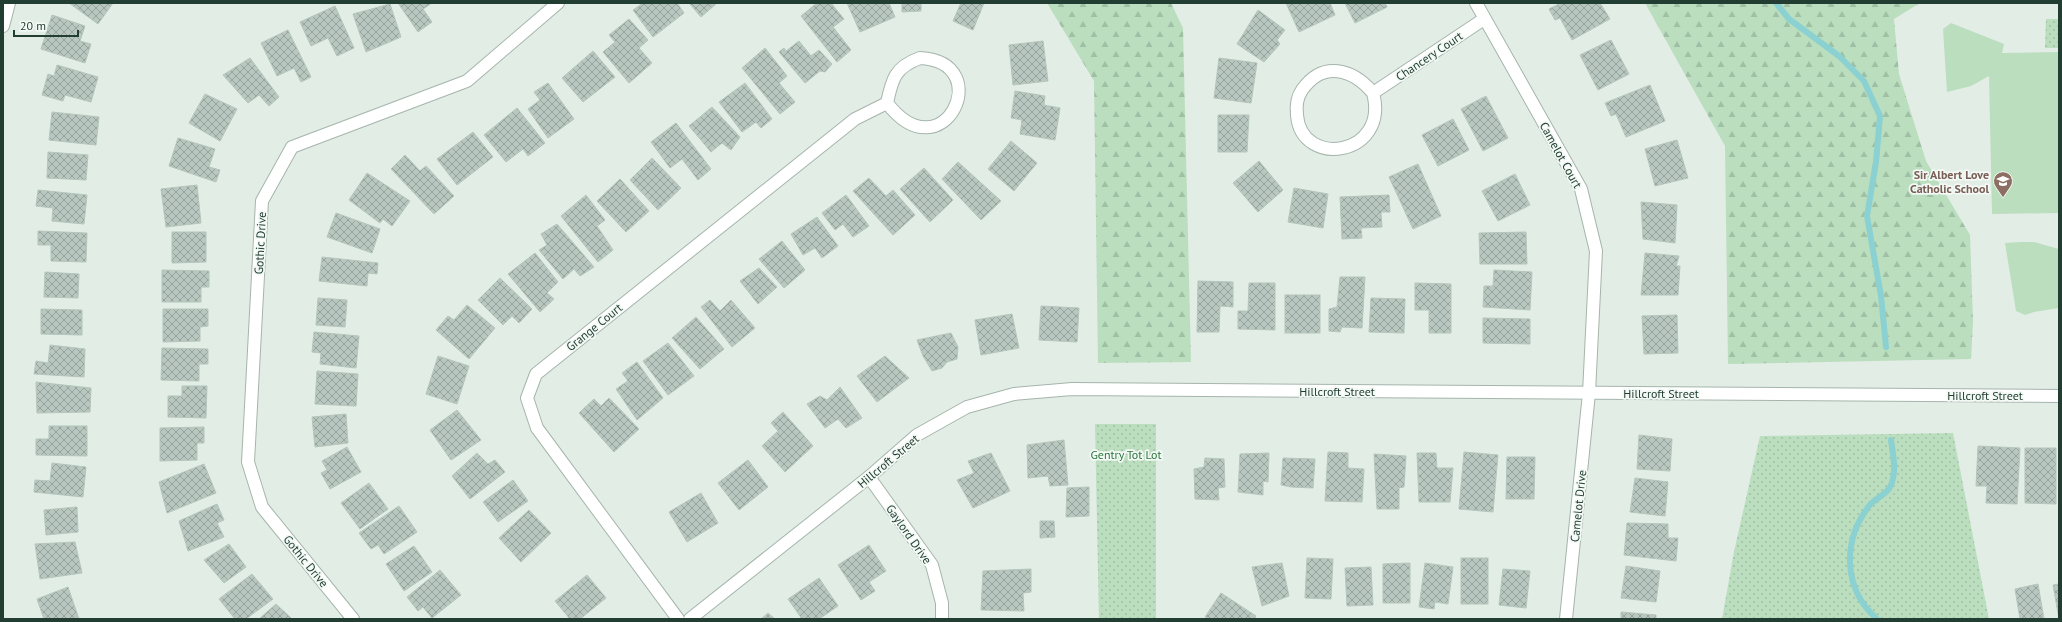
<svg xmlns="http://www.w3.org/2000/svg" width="2062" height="622" viewBox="0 0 2062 622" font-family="'PT Sans',sans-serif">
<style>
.forest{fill:url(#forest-firs)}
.park{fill:url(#park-dots)}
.pitch{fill:#bbdebf}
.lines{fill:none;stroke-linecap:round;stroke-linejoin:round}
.stream{stroke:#8bd1d1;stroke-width:6}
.building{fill:url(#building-cross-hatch);stroke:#b5c6bc}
.minor-casing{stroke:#a5b5ac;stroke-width:14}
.tertiary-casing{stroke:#a5b5ac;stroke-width:14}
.minor{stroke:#fff;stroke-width:12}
.tertiary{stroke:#fff;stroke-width:12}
.labels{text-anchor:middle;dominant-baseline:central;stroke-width:3.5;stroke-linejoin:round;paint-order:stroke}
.street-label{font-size:12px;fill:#223e32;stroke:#f3f9f5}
.education-label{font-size:12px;font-weight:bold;fill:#785e54;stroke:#f3f9f5;text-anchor:end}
.park-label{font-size:12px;fill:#2c753d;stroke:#f3f9f5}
</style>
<defs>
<pattern id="forest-firs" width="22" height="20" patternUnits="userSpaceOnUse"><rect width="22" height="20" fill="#bbdebf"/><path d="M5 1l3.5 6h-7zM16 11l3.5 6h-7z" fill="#a0c0a5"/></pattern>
<pattern id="park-dots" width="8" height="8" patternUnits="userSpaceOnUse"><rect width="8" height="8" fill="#bbdebf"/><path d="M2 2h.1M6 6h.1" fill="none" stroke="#a0c0a5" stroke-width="1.8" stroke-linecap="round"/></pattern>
<pattern id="building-cross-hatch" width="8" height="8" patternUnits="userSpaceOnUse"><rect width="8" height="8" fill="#b8c7bf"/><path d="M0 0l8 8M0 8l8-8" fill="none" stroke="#95a39c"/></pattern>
</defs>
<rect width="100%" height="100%" fill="#e2ede6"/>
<g class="forest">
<path d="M1047,3H1171L1183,28L1191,362L1098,363L1094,81Z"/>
<path d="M1645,3H1920L1894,19L1899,74L1926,161L1970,235L1973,322L1971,359L1728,364L1725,146Z"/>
</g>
<g class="park">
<path d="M2046,19H2059V48H2045Z"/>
<path d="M1095,424H1156V619H1099Z"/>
<path d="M1953,433L1989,619H1722L1734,552L1760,436Z"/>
</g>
<g class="pitch">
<path d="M1951,23L2004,44L2002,53L2059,52V213L1992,214L1989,76L1971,86L1947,92L1943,29Z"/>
<path d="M2021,242H2034L2059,249V308L2034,312L2025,315L2016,311L2005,243Z"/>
</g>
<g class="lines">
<g class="stream">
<path d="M1776,3L1789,19L1839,56L1864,81L1880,116L1876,162L1867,216L1881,296L1886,347"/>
<path d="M1877,619C1843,589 1842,541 1869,506C1874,499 1889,493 1891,485C1897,470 1893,455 1891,440"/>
</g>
</g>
<g class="building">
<path d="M69,3H113L98,24Z"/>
<path d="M398,3H432L423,9L432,22L418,32Z"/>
<path d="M643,3H677L684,13L653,37L633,10Z"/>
<path d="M689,3H717L701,17Z"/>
<path d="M817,3H831L844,19L833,27L851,50L837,62L801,16Z"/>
<path d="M847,3H889L895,17L860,32Z"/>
<path d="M902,3H921V11L902,12Z"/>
<path d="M961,3H984L973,30L953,21Z"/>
<path d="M1286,3H1330L1335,15L1299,32Z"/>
<path d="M1345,3H1385L1387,7L1355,23Z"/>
<path d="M1561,3H1600L1610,19L1572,40L1560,18L1555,20L1549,9Z"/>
<path d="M390,4L401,37L366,52L353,14Z"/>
<path d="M335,6L354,48L337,56L328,38L311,46L300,22Z"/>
<path d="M1258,10L1285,30L1277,40L1280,44L1264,62L1237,44Z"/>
<path d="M52,15L85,26L80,41L91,44L85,63L41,49Z"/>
<path d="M629,19L648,40L639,48L652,63L629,83L603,52L615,42L609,35Z"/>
<path d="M288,30L311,77L301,82L294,68L277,76L261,43Z"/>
<path d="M1611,40L1629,74L1598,90L1580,55Z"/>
<path d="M799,41L811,56L819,50L832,64L825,72L820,71L805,83L779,52L784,48L786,51Z"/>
<path d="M1043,41L1048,81L1013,85L1009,45Z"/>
<path d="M765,48L787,76L779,83L795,102L780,114L742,68Z"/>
<path d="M593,51L615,77L583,102L562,78Z"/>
<path d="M250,58L279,97L269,106L259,95L248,103L223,75Z"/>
<path d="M1219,58L1257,63L1251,103L1214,98Z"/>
<path d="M57,65L98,77L91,102L65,95L63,101L42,95L48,74L54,76Z"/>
<path d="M548,83L574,119L548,138L528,109L540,100L534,92Z"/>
<path d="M745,83L772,119L761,128L756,122L742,132L719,102Z"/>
<path d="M1650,85L1665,121L1626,137L1616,114L1611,116L1605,103Z"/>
<path d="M1015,91L1045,96L1044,105L1060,108L1055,140L1020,134L1022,120L1011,118Z"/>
<path d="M205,94L237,109L220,141L189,123Z"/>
<path d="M1486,96L1508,138L1483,151L1461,109Z"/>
<path d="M712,107L740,137L731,150L722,143L711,152L689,126Z"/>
<path d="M517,108L545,143L528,156L523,149L506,162L484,135Z"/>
<path d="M52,112L99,117L96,145L49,140Z"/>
<path d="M1218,115H1249L1247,152H1218Z"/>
<path d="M1453,119L1469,150L1438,166L1422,135Z"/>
<path d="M676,123L711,169L698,180L682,159L670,168L651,142Z"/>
<path d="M473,132L493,157L457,185L437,159Z"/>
<path d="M178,138L215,149L209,167L220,170L216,182L169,166Z"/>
<path d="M1677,140L1688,178L1655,186L1645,149Z"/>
<path d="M1011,141L1037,163L1014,191L988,169Z"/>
<path d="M48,152L88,155L86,180L47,178Z"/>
<path d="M405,155L420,171L426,166L454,196L434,214L391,169Z"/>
<path d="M652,158L681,188L658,210L630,180Z"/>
<path d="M1259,161L1283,190L1258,212L1233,183Z"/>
<path d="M958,162L1001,201L981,220L942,179Z"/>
<path d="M1418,164L1441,216L1413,229L1389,177Z"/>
<path d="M924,168L953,200L930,222L900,189Z"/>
<path d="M367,173L410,201L392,226L383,219L380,223L349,200Z"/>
<path d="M1515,174L1530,205L1498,221L1482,191Z"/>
<path d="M869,178L886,196L893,190L915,215L893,235L853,191Z"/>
<path d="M620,179L649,211L626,232L597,201Z"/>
<path d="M197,185L201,223L166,227L161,189Z"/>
<path d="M1294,188L1328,194L1323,228L1288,222Z"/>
<path d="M38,190L87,195L84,224L52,221L53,208L36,206Z"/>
<path d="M586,195L605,220L597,226L613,250L598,262L561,216Z"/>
<path d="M846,195L869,226L853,237L843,224L835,230L822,213Z"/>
<path d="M1389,195L1390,212H1381L1382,227L1361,228L1362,238L1342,239L1340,197Z"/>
<path d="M1641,202L1677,205L1675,243L1643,239Z"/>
<path d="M336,213L380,229L372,253L327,237Z"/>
<path d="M817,217L838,246L822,258L815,248L803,255L791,234Z"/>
<path d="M557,224L594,267L580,276L574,269L563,279L539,250L547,245L541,234Z"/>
<path d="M38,231L87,233L86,262L51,261V245H38Z"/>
<path d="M172,232H206V262L172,263Z"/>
<path d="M1526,232L1527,264H1480L1479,233Z"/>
<path d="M782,241L805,270L784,288L759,259Z"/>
<path d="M535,253L558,282L547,293L554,299L540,312L508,274Z"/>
<path d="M1645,253L1679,256L1676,266H1680L1678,295H1641Z"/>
<path d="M322,257L378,263L377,274L368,273L367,286L319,281Z"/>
<path d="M759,268L777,287L758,304L740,281Z"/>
<path d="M162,270L209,271V287H201V302H162Z"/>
<path d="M1494,270L1532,272L1530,310L1483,307L1484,286H1493Z"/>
<path d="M45,272L79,274L78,298L44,297Z"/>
<path d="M1340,277H1365L1362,328L1342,327L1340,332L1329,331V309L1337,307Z"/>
<path d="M500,278L532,309L519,323L512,316L503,325L478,300Z"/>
<path d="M1198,281L1233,282V307L1220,306L1219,332H1197Z"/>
<path d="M1249,283H1275V330L1238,329V311H1248Z"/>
<path d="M1415,283L1451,284V333H1429V310H1415Z"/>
<rect x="1285" y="295" width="35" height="38"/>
<path d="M318,298L347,300L345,327L316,325Z"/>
<path d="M1371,298L1405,299L1404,333L1369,332Z"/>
<path d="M710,300L720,311L731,300L755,328L732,347L701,307Z"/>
<path d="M467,305L495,328L469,359L436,330L448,316L454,320Z"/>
<path d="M1041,306L1079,308L1077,342L1039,340Z"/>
<path d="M41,309L82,310V335L41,334Z"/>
<path d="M163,309H208V326L200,327V341L163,342Z"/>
<path d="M1012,314L1019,348L981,355L975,320Z"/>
<path d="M1677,315L1678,353L1644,354L1642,316Z"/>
<path d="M696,317L724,349L700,369L672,338Z"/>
<path d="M1483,318L1530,319V344L1483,343Z"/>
<path d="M314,332L359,336L356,368L320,364L321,353L312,352Z"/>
<path d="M951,333L958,347L957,359L947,362L942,368L932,371L923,356L917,340Z"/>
<path d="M668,343L694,376L668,395L643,361Z"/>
<path d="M50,345L85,349L84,377L34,374L36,361L48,363Z"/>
<path d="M162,348L208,349V364H199V381L161,380Z"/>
<path d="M438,356L469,366L457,404L426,394Z"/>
<path d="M885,356L909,378L877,402L857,376Z"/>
<path d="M637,362L663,398L637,420L616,389L628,381L622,373Z"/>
<path d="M317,371L358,374L356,406L315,404Z"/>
<path d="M36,382L91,388L90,412L37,413Z"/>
<path d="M182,386H207L206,418L168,417V396H182Z"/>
<path d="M840,387L862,418L846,428L838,419L825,428L807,404L820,396L827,400Z"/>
<path d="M609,398L639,429L614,452L579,413L594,399L601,406Z"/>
<path d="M457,410L481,440L451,460L430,430Z"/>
<path d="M783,412L813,446L785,472L762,446L778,431L771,423Z"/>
<path d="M346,414L348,443L315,447L312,417Z"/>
<path d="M49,426H87V456L36,455V439H49Z"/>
<path d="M204,427V443H197V460L160,461V428Z"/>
<path d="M1639,435L1672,439L1670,471L1637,469Z"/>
<path d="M1064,440L1068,485L1050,486L1048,476L1028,478L1027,445Z"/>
<path d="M1978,446L2020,448L2017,504L1986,503L1987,486H1976Z"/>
<path d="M347,447L361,472L330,489L321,473L327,470L322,461Z"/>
<path d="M2025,448H2056V504L2025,503Z"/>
<path d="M1328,452L1348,453V468L1364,469L1362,502L1325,501Z"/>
<path d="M1464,452L1498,455L1493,512L1459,509Z"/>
<path d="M477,453L488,464L495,460L505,472L470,499L452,476Z"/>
<path d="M991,453L1010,491L973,508L957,480L974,473L968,461Z"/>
<path d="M1269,453L1268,482L1263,481V495L1238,492L1240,454Z"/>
<path d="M1417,453H1436L1437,468H1453L1450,502H1419Z"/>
<path d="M1374,454L1406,456L1404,487L1399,488V509H1377Z"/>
<path d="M1507,457H1535L1534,499H1506Z"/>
<path d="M1205,458L1224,459L1225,487L1218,488L1219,500L1195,499L1194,469L1204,467Z"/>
<path d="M1283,458L1315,459L1313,488L1291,487L1281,485Z"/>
<path d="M748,460L768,487L739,510L718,483Z"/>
<path d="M52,463L86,467L83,497L34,492L35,480L50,481Z"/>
<path d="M204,464L216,493L167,513L159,482Z"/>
<path d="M1635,478L1668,482L1665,516L1630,512Z"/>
<path d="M513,480L528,501L498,522L483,502Z"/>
<path d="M369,483L388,509L360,529L341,503Z"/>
<path d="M1089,487V516L1066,517L1067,488Z"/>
<path d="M701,493L718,523L687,542L669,512Z"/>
<path d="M217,504L224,520L217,523L224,537L188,551L179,521Z"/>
<path d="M399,506L417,532L384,554L378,545L371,549L359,533Z"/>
<path d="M77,507L78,532L46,535L44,510Z"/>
<path d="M529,510L551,533L521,562L499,538Z"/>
<path d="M1040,521H1054L1055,537L1040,538Z"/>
<path d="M1627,523L1668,524V538H1678L1676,561L1624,555Z"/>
<path d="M75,542L82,573L40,579L35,544Z"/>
<path d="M229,544L246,567L224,583L204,560Z"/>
<path d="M869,545L886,571L869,582L875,591L861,600L838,565Z"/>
<path d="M414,546L432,572L404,591L386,564Z"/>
<path d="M1307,558L1333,559L1331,599L1305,598Z"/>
<rect x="1461" y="558" width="27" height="46"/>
<path d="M1282,563L1289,596L1262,606L1252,567Z"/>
<path d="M1410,563V603H1383V564Z"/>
<path d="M1425,563L1453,567L1448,604L1435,602L1434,609L1419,607Z"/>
<path d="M1626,566L1660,571L1656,602L1621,598Z"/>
<path d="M1371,567L1373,605L1347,606L1345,568Z"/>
<path d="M1031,569V592L1023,593L1024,611L981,610L983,571Z"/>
<path d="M1503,569L1530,571L1526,608L1499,605Z"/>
<path d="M440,570L461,595L432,618L423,607L418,611L407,597Z"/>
<path d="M252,574L273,599L246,619H235L219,599Z"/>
<path d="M587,575L606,598L580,619H570L555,601Z"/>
<path d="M819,578L838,606L819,619H802L788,599Z"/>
<path d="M2038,584L2044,619H2020L2015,589Z"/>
<path d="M2059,584V619L2053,585Z"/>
<path d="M68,587L79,619H44L37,599Z"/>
<path d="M1221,593L1256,616L1254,619H1209L1205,617Z"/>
<path d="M276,604L292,619H259Z"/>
<path d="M1621,612L1656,615V619H1621Z"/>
<path d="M768,613L775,619H761Z"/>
</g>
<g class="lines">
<g class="minor-casing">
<g id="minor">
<path d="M1476,3L1581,189L1596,251L1589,393L1566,619"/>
<path d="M3,26L9,3"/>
<path d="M920,58C998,62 943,176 887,103C892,79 895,67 920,58Z"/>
<path d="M1373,93C1353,69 1323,60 1302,90C1297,97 1296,106 1297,115C1301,169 1390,156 1373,93L1484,19"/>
<path d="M869,477L932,565L942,603V619"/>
<path d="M353,619L262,507L248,462L262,201L292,147L467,81L558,3"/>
<path d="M678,619L537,428L527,398L536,374L855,119L887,103"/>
</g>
</g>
<g class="tertiary-casing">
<path id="tertiary" d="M690,619L869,477L917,435L967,407L1014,394L1072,389L2059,396"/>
</g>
<use href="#minor" class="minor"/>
<use href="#tertiary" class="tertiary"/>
</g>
<defs>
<g id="school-pin" transform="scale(1)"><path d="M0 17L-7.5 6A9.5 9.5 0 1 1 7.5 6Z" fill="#8d6e63" stroke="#f3f9f5"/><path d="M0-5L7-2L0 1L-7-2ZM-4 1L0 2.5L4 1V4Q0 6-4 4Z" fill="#fff"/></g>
</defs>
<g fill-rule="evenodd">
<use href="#school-pin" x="2003" y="181"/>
</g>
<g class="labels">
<g class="street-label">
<text transform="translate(1429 56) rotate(-34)">Chancery Court</text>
<text transform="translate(1561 155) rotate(61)">Camelot Court</text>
<text transform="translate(260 243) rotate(-87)">Gothic Drive</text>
<text transform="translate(594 327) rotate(-39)">Grange Court</text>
<text x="1337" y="391">Hillcroft Street</text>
<text x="1661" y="393">Hillcroft Street</text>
<text x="1985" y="395">Hillcroft Street</text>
<text transform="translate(888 461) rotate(-40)">Hillcroft Street</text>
<text transform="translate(1578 506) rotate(-84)">Camelot Drive</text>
<text transform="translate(909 534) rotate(55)">Gaylord Drive</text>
<text transform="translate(306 561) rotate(51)">Gothic Drive</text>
</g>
<g class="education-label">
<text x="1989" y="174">Sir Albert Love<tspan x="1989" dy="14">Catholic School</tspan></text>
</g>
<g class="park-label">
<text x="1126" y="454">Gentry Tot Lot</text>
</g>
</g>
<rect width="2062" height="622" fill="none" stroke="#223e32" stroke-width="8"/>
<path d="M14 30v6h64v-6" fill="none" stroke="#223e32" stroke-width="2"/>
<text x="20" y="30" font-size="12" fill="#223e32" stroke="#f3f9f5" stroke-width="3" paint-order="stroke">20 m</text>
</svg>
